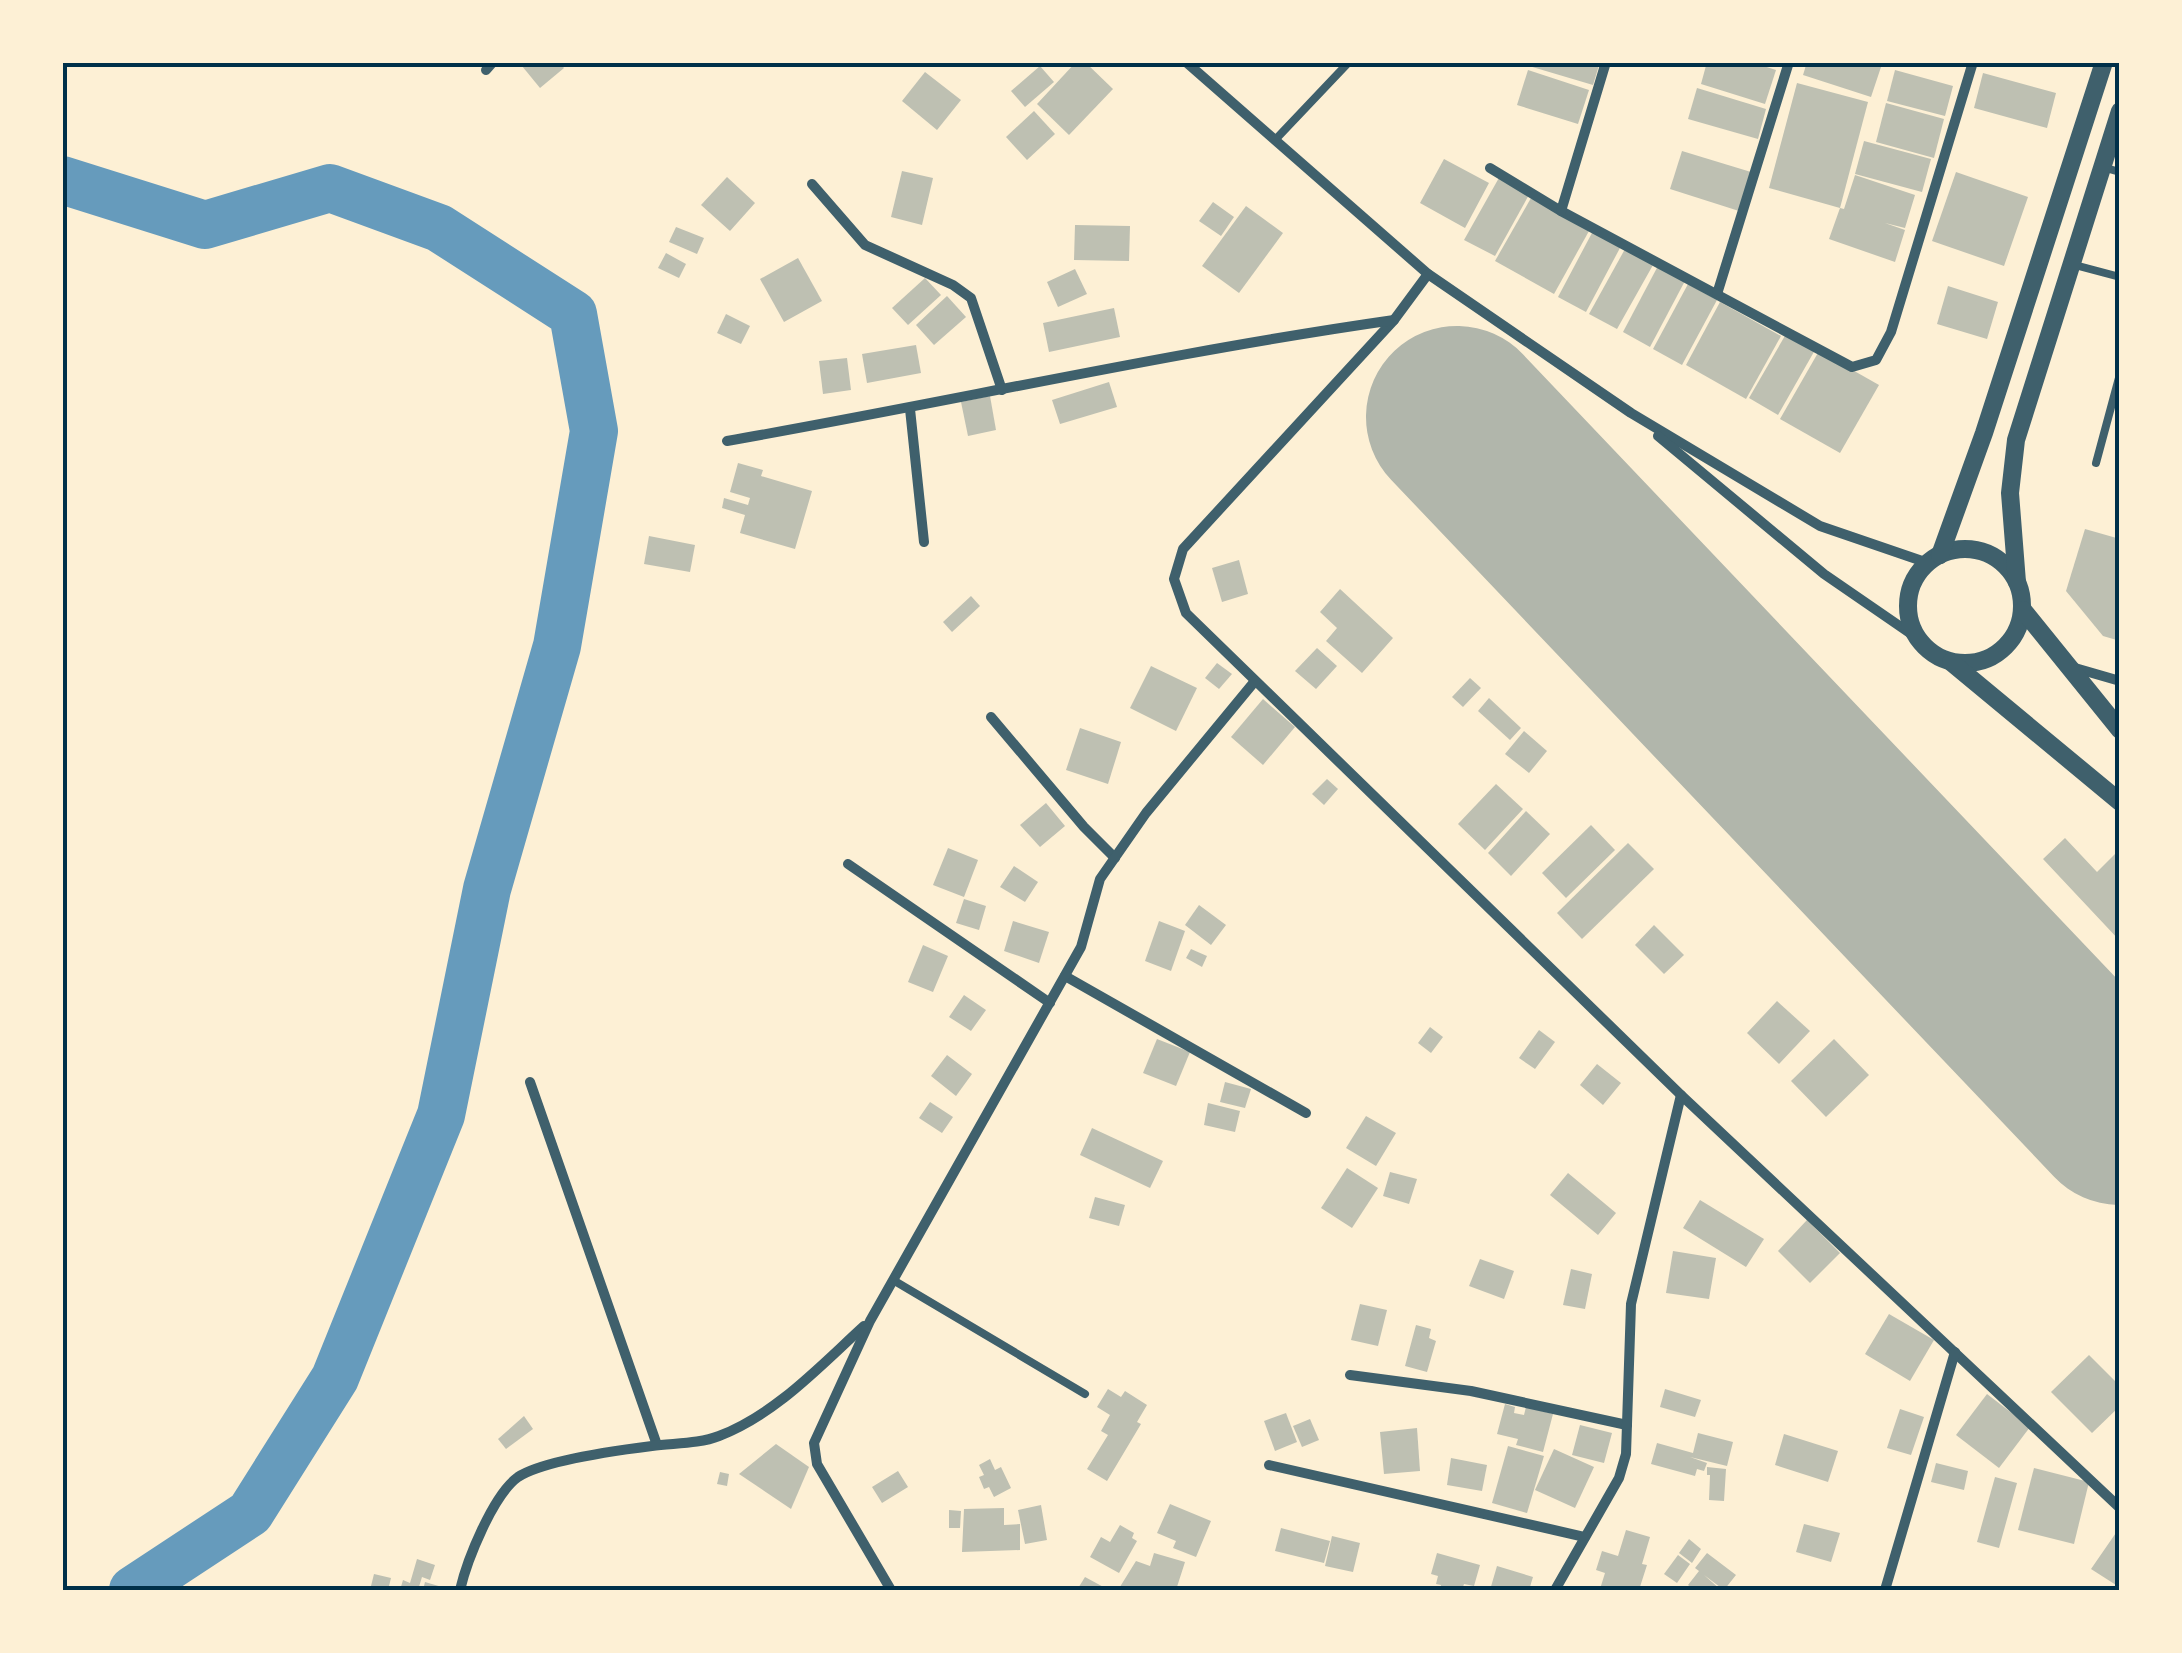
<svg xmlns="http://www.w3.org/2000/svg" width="2182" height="1653" viewBox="0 0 2182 1653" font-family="Cabin,sans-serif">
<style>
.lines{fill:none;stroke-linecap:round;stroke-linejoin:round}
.river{stroke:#669bbc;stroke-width:48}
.runway{stroke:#b1b6ab;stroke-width:182}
.building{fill:#bec0b2}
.service{stroke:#3f606c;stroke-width:8}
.minor{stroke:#3f606c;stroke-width:10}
.tertiary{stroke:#3f606c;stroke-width:18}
.neatline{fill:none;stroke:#003049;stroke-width:4}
</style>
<rect width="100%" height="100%" fill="#fdf0d5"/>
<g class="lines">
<path class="river" d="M62,180L205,225L330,188L439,228L573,314L594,431L557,646L487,889L441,1115L335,1378L250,1513L133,1590"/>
<path class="runway" d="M1457,417L2120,1114"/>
</g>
<g class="building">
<path d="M526,62H559L564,68L540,88L522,66Z"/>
<path d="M1076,62H1085L1113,89L1069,135L1037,104Z"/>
<path d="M1530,62H1600L1593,85L1529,66Z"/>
<path d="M1707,62H1751L1776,70L1765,104L1701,84Z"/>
<path d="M1807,62H1868L1881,67L1871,97L1803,75Z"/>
<path d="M1040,66L1054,82L1025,107L1011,91Z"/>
<path d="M1528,70L1589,90L1578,124L1517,105Z"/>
<path d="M1895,70L1953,86L1945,116L1887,101Z"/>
<path d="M925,72L961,100L937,130L902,101Z"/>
<path d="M1983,73L2056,93L2047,128L1974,108Z"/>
<path d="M1797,83L1868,102L1840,208L1769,188Z"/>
<path d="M1697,88L1766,109L1758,139L1688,119Z"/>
<path d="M1886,103L1944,119L1934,158L1876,142Z"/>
<path d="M1034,111L1055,134L1027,160L1006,137Z"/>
<path d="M1864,141L1931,159L1922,192L1855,174Z"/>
<path d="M1682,151L1751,172L1739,211L1670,189Z"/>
<path d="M1444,159L1489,183L1465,228L1420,203Z"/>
<path d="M902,171L933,178L922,225L891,217Z"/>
<path d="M1956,172L2028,197L2004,266L1932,241Z"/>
<path d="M1855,175L1915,195L1905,228L1885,223L1905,230L1895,262L1829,239L1840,208L1844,209Z"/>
<path d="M1500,176L1530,193L1495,256L1464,240Z"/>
<path d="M727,177L755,203L730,231L701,205Z"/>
<path d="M1531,198L1589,231L1554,294L1495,261Z"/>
<path d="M1213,202L1234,217L1221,236L1199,221Z"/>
<path d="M1246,206L1283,233L1239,293L1202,266Z"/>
<path d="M1075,225L1130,226L1129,261L1074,260Z"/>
<path d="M676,227L704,238L697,254L669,242Z"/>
<path d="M1593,231L1621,246L1586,312L1558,297Z"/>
<path d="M1625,249L1653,265L1617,329L1589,314Z"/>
<path d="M666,253L686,264L679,278L658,268Z"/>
<path d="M798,258L822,301L784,322L760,279Z"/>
<path d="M1659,264L1686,279L1650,347L1623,332Z"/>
<path d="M1075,269L1087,294L1058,307L1047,282Z"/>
<path d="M925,278L941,295L908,325L892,308Z"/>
<path d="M1688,284L1717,300L1682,365L1653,349Z"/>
<path d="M1948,286L1998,302L1987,339L1937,324Z"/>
<path d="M947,296L966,317L934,345L916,325Z"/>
<path d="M1720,302L1781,336L1746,399L1686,365Z"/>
<path d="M1114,308L1120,337L1049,352L1043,323Z"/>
<path d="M726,314L750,326L741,344L717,333Z"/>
<path d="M1786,334L1815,350L1778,415L1749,398Z"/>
<path d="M916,345L921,373L867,383L862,354Z"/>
<path d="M1819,351L1879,385L1840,453L1780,419Z"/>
<path d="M847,358L851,390L823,394L819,361Z"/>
<path d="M1109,382L1117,407L1060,424L1052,400Z"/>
<path d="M990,396L996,430L968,436L961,402Z"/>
<path d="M738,463L763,470L761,476L812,491L795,549L740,533L745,515L722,508L724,498L748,505L750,498L730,492Z"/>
<path d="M2085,529L2120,539V641L2103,636L2066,591Z"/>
<path d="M649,536L695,545L690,572L644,564Z"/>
<path d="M1239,560L1248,594L1222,602L1212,568Z"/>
<path d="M1340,589L1393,638L1362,673L1326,641L1337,628L1320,612Z"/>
<path d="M971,596L980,606L952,632L943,622Z"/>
<path d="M1317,648L1337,666L1316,689L1295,671Z"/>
<path d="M1217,663L1232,674L1219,689L1205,678Z"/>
<path d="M1151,666L1197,688L1176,731L1130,708Z"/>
<path d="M1470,678L1481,688L1463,707L1452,697Z"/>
<path d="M1489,698L1521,728L1510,740L1478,711Z"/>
<path d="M1263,699L1295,727L1263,765L1231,737Z"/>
<path d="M1080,728L1121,742L1108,784L1066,770Z"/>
<path d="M1524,731L1547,751L1529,773L1505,754Z"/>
<path d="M1327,779L1338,789L1324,805L1312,794Z"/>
<path d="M1496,784L1523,809L1485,850L1458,824Z"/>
<path d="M1046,803L1065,826L1040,847L1020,825Z"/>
<path d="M1526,811L1550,834L1511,876L1488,853Z"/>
<path d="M1591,825L1615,850L1566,898L1542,873Z"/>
<path d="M2065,838L2097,872L2120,849V941L2043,859Z"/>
<path d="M1628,843L1654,869L1582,939L1557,913Z"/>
<path d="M948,848L978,860L964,897L933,885Z"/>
<path d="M1014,866L1038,882L1025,902L1000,887Z"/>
<path d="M964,899L986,906L979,930L956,923Z"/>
<path d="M1199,905L1226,925L1211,945L1185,925Z"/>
<path d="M1013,921L1049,932L1039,963L1004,951Z"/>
<path d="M1159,921L1185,931L1171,971L1145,961Z"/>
<path d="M1654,925L1684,955L1664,974L1635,945Z"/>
<path d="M923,945L948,956L933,992L908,982Z"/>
<path d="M1191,949L1207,956L1202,967L1186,958Z"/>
<path d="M964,995L986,1010L971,1031L949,1017Z"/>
<path d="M1777,1001L1810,1031L1779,1064L1747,1033Z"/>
<path d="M1430,1027L1443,1037L1431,1053L1418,1043Z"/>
<path d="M1539,1030L1555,1042L1535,1069L1519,1058Z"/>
<path d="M1157,1039L1190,1052L1176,1086L1143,1073Z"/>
<path d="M1834,1039L1869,1075L1826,1117L1791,1081Z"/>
<path d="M947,1055L972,1074L956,1096L931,1076Z"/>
<path d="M1597,1064L1621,1083L1603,1105L1580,1085Z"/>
<path d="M1225,1082L1251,1089L1245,1108L1220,1102Z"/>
<path d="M930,1102L953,1117L942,1133L919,1118Z"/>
<path d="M1208,1103L1240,1111L1235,1132L1204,1125Z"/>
<path d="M1366,1116L1396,1133L1376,1166L1346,1148Z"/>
<path d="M1092,1128L1163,1161L1150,1188L1080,1155Z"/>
<path d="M1347,1168L1378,1188L1352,1228L1321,1208Z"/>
<path d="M1390,1172L1417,1179L1409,1204L1383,1196Z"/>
<path d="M1568,1173L1616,1213L1598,1235L1550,1195Z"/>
<path d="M1095,1197L1125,1205L1119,1226L1089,1218Z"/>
<path d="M1700,1200L1764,1239L1746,1267L1683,1228Z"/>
<path d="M1807,1220L1840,1253L1810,1283L1778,1251Z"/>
<path d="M1673,1251L1716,1258L1709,1299L1666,1293Z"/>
<path d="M1480,1259L1514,1271L1504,1299L1469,1286Z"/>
<path d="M1571,1269L1592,1274L1585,1309L1563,1305Z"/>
<path d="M1360,1304L1387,1310L1378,1346L1351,1340Z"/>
<path d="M1889,1314L1934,1340L1910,1381L1865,1354Z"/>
<path d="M1416,1325L1431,1329L1429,1338L1436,1341L1427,1372L1405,1366Z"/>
<path d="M2089,1355L2120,1386V1406L2092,1433L2051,1392Z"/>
<path d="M1108,1389L1121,1397L1125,1391L1147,1405L1137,1422L1141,1424L1107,1481L1087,1469L1108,1435L1101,1431L1110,1415L1097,1407Z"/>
<path d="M1665,1389L1701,1400L1695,1417L1660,1407Z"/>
<path d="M1987,1394L2030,1427L1999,1468L1956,1435Z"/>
<path d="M1505,1404L1515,1407L1514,1413L1524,1415L1526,1407L1553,1414L1543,1452L1516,1445L1518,1439L1497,1434Z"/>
<path d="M1900,1409L1924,1417L1911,1455L1887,1448Z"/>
<path d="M1286,1413L1297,1442L1275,1451L1264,1421Z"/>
<path d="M524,1416L533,1429L506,1449L498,1439Z"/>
<path d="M1310,1419L1319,1440L1302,1447L1293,1426Z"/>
<path d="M1580,1425L1612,1433L1604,1463L1572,1455Z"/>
<path d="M1417,1428L1420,1471L1384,1474L1380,1432Z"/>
<path d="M1698,1433L1733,1442L1727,1466L1690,1457L1707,1463L1704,1471L1697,1469L1695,1476L1651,1464L1657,1443L1693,1453Z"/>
<path d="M1784,1434L1838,1451L1828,1482L1775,1465Z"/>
<path d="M776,1444L809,1467L791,1509L739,1474Z"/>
<path d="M1508,1446L1544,1456L1527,1513L1492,1503Z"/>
<path d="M1554,1449L1594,1467L1575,1508L1535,1490Z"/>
<path d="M1451,1458L1487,1465L1482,1491L1447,1485Z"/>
<path d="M990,1459L995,1470L1001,1467L1011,1488L994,1497L989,1487L984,1489L979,1477L984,1475L979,1465Z"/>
<path d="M1936,1463L1968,1471L1964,1490L1931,1482Z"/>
<path d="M1707,1467L1726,1469L1724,1501L1709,1500L1710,1475H1707Z"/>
<path d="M2034,1468L2089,1482L2074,1544L2018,1530Z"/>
<path d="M898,1471L908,1487L882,1503L872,1487Z"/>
<path d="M720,1472L729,1474L727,1486L717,1484Z"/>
<path d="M1995,1477L2017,1483L1999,1548L1977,1542Z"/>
<path d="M1170,1504L1211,1521L1196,1557L1173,1548L1176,1541L1157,1533Z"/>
<path d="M1041,1505L1047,1540L1025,1544L1018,1510Z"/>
<path d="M1004,1508V1525L1020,1524V1550L962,1552L964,1509Z"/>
<path d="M949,1510L961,1511L960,1528H949Z"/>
<path d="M1804,1524L1840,1533L1831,1562L1796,1552Z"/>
<path d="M1120,1525L1134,1533L1132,1538L1137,1541L1119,1573L1090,1557L1101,1537L1110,1542Z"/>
<path d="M2120,1527V1590H2112L2116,1585L2091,1569Z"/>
<path d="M1281,1528L1330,1541L1324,1563L1275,1551Z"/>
<path d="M1626,1530L1650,1537L1642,1564L1647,1565L1639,1590L1600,1589L1605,1573L1596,1570L1602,1551L1618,1556Z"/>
<path d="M1332,1536L1360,1543L1353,1572L1325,1566Z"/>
<path d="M1689,1539L1701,1549L1692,1563L1679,1553Z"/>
<path d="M1154,1553L1185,1562L1176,1590H1118L1136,1561L1150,1566Z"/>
<path d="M1437,1553L1480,1565L1474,1586L1464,1584L1462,1590H1440L1441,1585L1436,1584L1438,1576L1431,1574Z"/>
<path d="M1707,1553L1736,1575L1724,1590L1704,1575L1721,1590H1694L1688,1585L1699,1571L1695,1568Z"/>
<path d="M1678,1555L1690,1564L1677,1583L1664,1574Z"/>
<path d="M417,1559L435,1565L430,1580L422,1577L418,1590H400L403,1580L410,1583Z"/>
<path d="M1497,1566L1533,1577L1529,1590H1490Z"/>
<path d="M374,1574L391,1578L388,1590H370Z"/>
<path d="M1085,1577L1109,1590H1077Z"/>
<path d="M425,1582L442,1587L441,1590H423Z"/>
</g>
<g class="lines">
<g class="service">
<path d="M1275,140L1349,62"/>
<path d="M2102,167L2120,172"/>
<path d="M2071,264L2120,277"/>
<path d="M2096,463L2120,374"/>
<path d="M893,1280L1085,1394"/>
</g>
<g class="minor">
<path d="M1186,62L1428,274L1631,413L1820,526L1928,563"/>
<path d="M486,70L493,62"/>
<path d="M1490,168L1561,211L1852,367L1876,360L1891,332L1973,62"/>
<path d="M812,184L865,245L953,285L971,298L1002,390"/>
<path d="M1561,211L1606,62"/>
<path d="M1428,274L1394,320L1183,549L1174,579L1186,613L1681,1095L2120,1508"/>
<path d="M1717,294L1789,62"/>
<path d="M910,409L924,542"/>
<path d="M1658,436L1824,574L1917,638"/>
<path d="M727,441C949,402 1170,352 1394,320"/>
<path d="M2075,668L2120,681"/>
<path d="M991,717L1084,827L1115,858"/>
<path d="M848,864L1050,1003"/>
<path d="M1065,976L1306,1113"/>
<path d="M530,1082L657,1445"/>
<path d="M1350,1375L1471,1391L1627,1425"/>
<path d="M1269,1465L1585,1537"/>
<path d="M460,1590C467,1560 493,1495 518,1477C544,1460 620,1450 652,1446C673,1443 699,1444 719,1436C776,1414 820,1366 864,1326"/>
<path d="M891,1590L817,1464L814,1443L870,1321L1081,947L1100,879L1146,813L1255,681"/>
<path d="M1555,1590L1619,1478L1626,1454L1631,1304L1681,1095"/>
<path d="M1885,1590L1955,1352"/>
</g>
<g class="tertiary">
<circle cx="1965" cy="606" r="57"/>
<path d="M1940,555L1984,433L2104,62"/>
<path d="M2017,582L2010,493L2016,440L2120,111"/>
<path d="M2023,610L2120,730"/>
<path d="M1951,662L2120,802"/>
</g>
</g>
<rect width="2182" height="1653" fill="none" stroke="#fdf0d5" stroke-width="130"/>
<rect x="65" y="65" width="2052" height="1523" class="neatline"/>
</svg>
